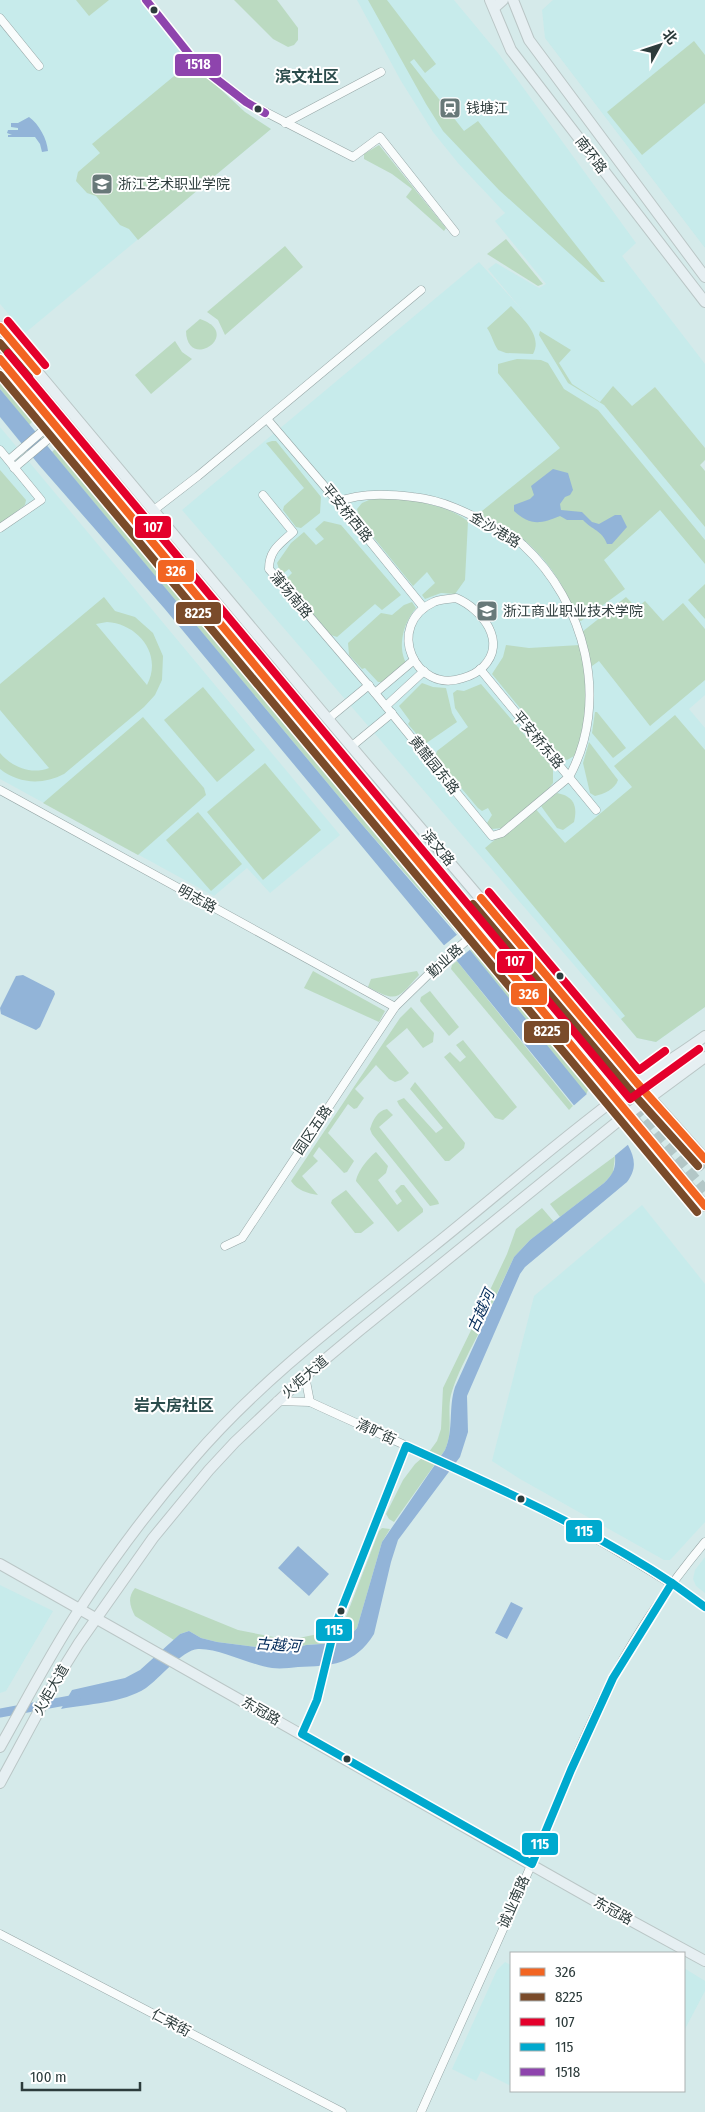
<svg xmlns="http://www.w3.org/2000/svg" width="705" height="2112" viewBox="0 0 705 2112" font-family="'Fira Sans Condensed','Noto Sans SC',sans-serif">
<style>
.built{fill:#c7ebeb}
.green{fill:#bbdac1;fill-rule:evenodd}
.water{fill:#92b4d8}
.pier{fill:#d5eaea}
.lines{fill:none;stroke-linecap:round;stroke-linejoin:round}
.canal{stroke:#92b4d8;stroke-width:9}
.highway-tunnel{stroke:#b3c7c7;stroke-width:11;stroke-dasharray:11 5.5;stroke-linecap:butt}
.minor-casing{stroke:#96a6a6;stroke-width:9}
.major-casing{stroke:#bac6c6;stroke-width:12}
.minor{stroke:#f9fcfc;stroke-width:8}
.major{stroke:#e6eff2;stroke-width:10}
.bus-1-casing{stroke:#fff;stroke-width:11}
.bus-2-casing{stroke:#fff;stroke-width:11}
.bus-3-casing{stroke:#fff;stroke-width:11}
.bus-4-casing{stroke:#fff;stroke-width:11}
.bus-5-casing{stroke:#fff;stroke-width:11}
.bus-1{stroke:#f26522;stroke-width:8}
.bus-2{stroke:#7a4b2a;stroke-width:8}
.bus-3{stroke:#e4002b;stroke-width:8}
.bus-4{stroke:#00a9ce;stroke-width:8}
.bus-5{stroke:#8e44ad;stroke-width:8}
.bus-dot{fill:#2d3c3c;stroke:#fff;stroke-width:2}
.labels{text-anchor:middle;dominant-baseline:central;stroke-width:4;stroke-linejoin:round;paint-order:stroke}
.poi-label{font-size:14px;fill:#2d3c3c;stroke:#fff;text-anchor:start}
.street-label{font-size:14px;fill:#2d3c3c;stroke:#fff}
.water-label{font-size:15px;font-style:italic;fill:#022a58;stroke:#fff}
.quarter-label{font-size:16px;font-weight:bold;fill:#2b4c4c;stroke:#fff}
.line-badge{stroke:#fff;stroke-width:2}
.badge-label{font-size:14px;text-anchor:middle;font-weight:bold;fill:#fff}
</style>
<rect width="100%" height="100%" fill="#d5eaea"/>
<g class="built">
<path d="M0,0H141L195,66L245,112L271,129L25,333L0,304Z"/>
<path d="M357,0H454L498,53L636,243L622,256L705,364V448L655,387L632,406L604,405L705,527V695L689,709L705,728V1007L656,1042L637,1038L182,510L479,262L522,310L488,269L496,263L539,288L546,284L495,221L505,213L458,163L433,132L401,81Z"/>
<path d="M553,0H705V248L545,38L542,10Z"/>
<path d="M0,427L340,835L270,893L247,868L214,896L0,779Z"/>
<path d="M642,1205L705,1284V1522L670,1560H664L520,1479L492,1461L534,1296Z"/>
<path d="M705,1557V1593L696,1586L693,1579L695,1570Z"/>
<path d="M0,1585L53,1611L6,1691L0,1693Z"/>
<path d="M505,1962L511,1965V2086L481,2071L476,2081L452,2069L497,1970Z"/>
<path d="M684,1968L705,1981V1991L684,2031Z"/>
</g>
<g class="green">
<path d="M76,0H109L89,16Z"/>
<path d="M234,0H277L298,28V40L294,45L288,47L273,39Z"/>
<path d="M368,0H387L436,64L425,73L414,59L410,62L464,131L478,121L605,282H601L499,190L443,131L426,104Z"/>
<path d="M694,41L705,55V103L642,155L607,112Z"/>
<path d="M191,62L245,112L271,129L138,240L129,229L120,225L96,196L87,193L76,181L78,172L100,153L92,144Z"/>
<path d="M379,145L446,228L444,231L406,197L412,189L392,174L364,159V154Z"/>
<path d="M506,239L543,284L538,286L487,254Z"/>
<path d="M285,246L303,267L225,335L218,320L207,312Z"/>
<path d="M511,306C523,319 543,336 533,354L506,353L498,350C493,343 492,335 487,328Z"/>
<path d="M200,319C244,334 187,372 186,331Z"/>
<path d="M540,331L571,350L559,363L572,384L600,402L613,386L632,406L655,387L705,448V460L700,465L705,471V527L604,405L568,383L539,335Z"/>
<path d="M175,341L182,352L192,359L151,394L135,375Z"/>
<path d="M517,359L541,360L548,363L564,389L598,410L705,540V564L660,510L604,560L625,589L581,621L576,619C566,584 542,552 513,531C503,524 489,520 477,515L560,448L498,373V364Z"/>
<path d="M0,370L36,413L35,419L29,425L0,389Z"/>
<path d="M272,441H276L321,497L320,513L301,528L296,527L283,510L284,506L304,488L266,443Z"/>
<path d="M61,443L338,783L399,854L418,873L466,927L458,934L359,821L52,452Z"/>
<path d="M0,470L26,500L25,505L0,524Z"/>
<path d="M387,497C414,501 445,504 468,521L465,580L455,594L441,593L425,599L422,595L435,583L427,572L413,586L361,522L357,509L362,503L369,500Z"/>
<path d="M324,521L341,525L401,595L382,610L375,604L337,637L331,635L287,583V578L292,573L289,569L281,575L277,563L291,543L304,532L316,545L324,539L315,529Z"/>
<path d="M705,584V619L688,600Z"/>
<path d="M104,597L115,611L135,617L153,633L163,656L162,680L155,695L144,707L64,774C43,785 19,784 0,769V753C12,767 31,775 49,768L0,710V684ZM107,622C138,624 163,654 147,685L96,624Z"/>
<path d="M626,597L637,608L645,601L663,621L683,603L705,629V680L650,726L599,661L592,666L582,632Z"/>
<path d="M412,602L416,608C404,622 397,645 406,663L382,682H378L365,668L362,669L349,655L348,643L381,613L392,615L404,605Z"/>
<path d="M506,645L529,648L580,645L585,665L588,703L577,751L574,756L567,760L561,758L492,674L503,657Z"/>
<path d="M422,683L433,687L446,688L452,713L457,722L425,744L408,724L410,721L399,706Z"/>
<path d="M481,684L548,762L553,768V783L548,789L504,828L491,829L487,823L492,815L488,808L482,811L478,808L435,757L437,751L468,727L455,708L453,693L457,690L464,691Z"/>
<path d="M203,687L255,750L217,782L164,720Z"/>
<path d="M595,712H597L626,748L613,758L592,733Z"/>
<path d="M675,715L705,750V1007L656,1042L637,1038L621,1019L625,1016L485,848L534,807L565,843L632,787L614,766Z"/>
<path d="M143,717L204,788L206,795L138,855L43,803Z"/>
<path d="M589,742L618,780C615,789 604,794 595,796L590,793L583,763Z"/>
<path d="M265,763L321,830L263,880L207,812Z"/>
<path d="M557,793C573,796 578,805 574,822L563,830L557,828L541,806Z"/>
<path d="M198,812L242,864L211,891L166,840Z"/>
<path d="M479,943L505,975L520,999L590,1085L586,1095L470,950Z"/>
<path d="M457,961L573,1106L569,1110L451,969L452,965Z"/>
<path d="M313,971L385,1011L379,1022L304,988Z"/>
<path d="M417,971L419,975C397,999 398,1003 368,987L371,979Z"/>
<path d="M430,991L459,1027L449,1036L420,1001L421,997Z"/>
<path d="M411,1007L434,1033L433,1042L423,1048L407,1028L386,1046L409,1073L401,1080L395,1082L389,1079L376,1065L355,1089L364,1098L357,1108L354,1109L348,1104L328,1133L354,1161L347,1172L344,1173L319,1147L313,1156L318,1161L302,1176L318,1195C307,1193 298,1191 291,1181L400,1018Z"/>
<path d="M463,1040L517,1107L503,1120L495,1118L444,1057L450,1052L460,1062L466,1057L456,1045Z"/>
<path d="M415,1082L465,1143L464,1148L449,1161H445L399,1105L397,1101L404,1098L436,1133L443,1128L410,1089Z"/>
<path d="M387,1109L393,1115L379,1127L438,1201L439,1204L430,1206L372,1134L370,1129C373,1120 377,1111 387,1109Z"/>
<path d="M376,1152L388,1166L386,1173L378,1180L397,1205L402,1201L395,1191L401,1185H404L423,1209V1212L398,1232L356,1181C357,1172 369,1157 376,1152Z"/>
<path d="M615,1156L613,1173L604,1183L560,1217L550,1204Z"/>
<path d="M346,1190L374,1223L361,1233H355L331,1203L332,1200Z"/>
<path d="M542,1208L554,1222L530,1240L514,1257L488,1313L482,1307L507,1254L516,1229Z"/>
<path d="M478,1319L484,1322C474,1344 454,1377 450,1400C448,1418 453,1432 445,1450L394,1522L389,1519L386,1514L403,1480L415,1464L429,1452L437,1441L441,1429L443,1388L475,1322Z"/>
<path d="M382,1528L390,1529L382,1542L357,1628L349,1637L336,1643L379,1531Z"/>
<path d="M135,1588L238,1630L289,1640L323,1633L328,1637V1643L306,1645L286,1651L217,1642L201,1638L189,1631L180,1634L174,1640L135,1616C130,1606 127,1598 135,1588Z"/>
</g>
<g class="water">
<path d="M29,117C39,124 47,139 48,151L42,152L40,144L35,137H8V135H12L7,133L8,130H18V128L11,127V123H18Z"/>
<path d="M0,389L359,821L470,950L628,1145C635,1158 637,1169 627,1182L525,1267L520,1274L467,1396L468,1432L460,1457L398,1540L391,1562L374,1634C355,1665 331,1666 298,1667C290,1668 280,1669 272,1668C250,1665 219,1648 198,1649C182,1650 159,1679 146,1688C123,1703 88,1704 61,1709L72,1690L125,1678L140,1670L180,1634L189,1631L201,1638L217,1642L286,1651L306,1645L336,1643L349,1637L357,1628L382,1542L445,1450C454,1430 448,1408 455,1387L514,1257L530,1240L604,1183C613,1174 616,1169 615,1156L457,961L164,608L39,465L0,417Z"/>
<path d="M553,469L568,473L573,490L570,495L565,497L560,504L561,510L582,512L592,522L599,524L615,515H621L627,527L612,544H607C602,530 592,530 583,520H567L560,516C541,524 530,526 514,511V505L530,499L534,495L531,486Z"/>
<path d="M23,975L54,991L55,994L40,1027L36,1030L1,1014L0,1008L16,976Z"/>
<path d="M298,1546L329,1574L309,1596L278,1568Z"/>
<path d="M511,1602L523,1608L507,1639L495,1633Z"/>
</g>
<g class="pier">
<path d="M459,933L472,948L455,962L442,947Z"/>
<path d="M588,1093L630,1143L612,1158L571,1108Z"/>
</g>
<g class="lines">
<path class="canal" d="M0,1713L76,1699"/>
<g class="highway-tunnel">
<path d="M0,348L705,1191"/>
<path d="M680,1138L705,1168"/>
</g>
<g class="minor-casing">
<g id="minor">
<path d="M146,0L197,64L246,102L353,157L380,137L455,232"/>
<path d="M0,18L39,66"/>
<path d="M285,123L381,72"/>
<path d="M267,419L338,502L424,608"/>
<path d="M0,450L41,500L0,528"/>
<path d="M9,460L53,422"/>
<path d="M14,468L59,430"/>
<path d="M263,495L293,532C280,544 269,550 269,569L375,693L492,836L502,833L569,777C611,701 585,602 523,545C515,537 504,532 494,527C468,513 443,500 413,497C390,494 360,492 338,502"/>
<path d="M154,510L198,476L421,290"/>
<path d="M456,598C482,609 508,642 483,667C477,673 470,676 463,678C415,695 384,625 434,602C440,599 449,599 456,598Z"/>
<path d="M480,669L596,810"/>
<path d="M375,693L414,660"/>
<path d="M386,706L424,671"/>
<path d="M328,719L369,685"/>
<path d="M352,746L392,713"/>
<path d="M0,790L395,1007"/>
<path d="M225,1246L242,1238L395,1007L436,967L496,915"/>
<path d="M305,1376L310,1402"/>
<path d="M277,1401L310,1402C414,1450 520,1494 619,1552C649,1570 678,1587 705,1607"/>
<path d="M302,1734L317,1700L335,1626L406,1446"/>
<path d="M0,1934L342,2112"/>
<path d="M421,2112C458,2029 496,1947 532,1863C558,1801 582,1737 614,1676C639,1629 670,1584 705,1542"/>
</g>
</g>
<g class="major-casing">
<g id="major">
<path d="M490,0L511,50L705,302"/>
<path d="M513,0L529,40L705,277"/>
<path d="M494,8L503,0"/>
<path d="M0,327L328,719L637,1083L705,1159"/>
<path d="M0,359L478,931L705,1206"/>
<path d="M0,1564L595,1901L705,1961"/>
<path d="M0,1747C26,1701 50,1654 79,1610C113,1558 151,1507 192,1460C261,1379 349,1314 431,1248C500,1193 566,1134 638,1082C660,1066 683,1052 705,1036"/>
<path d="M0,1783L54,1683L79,1643L153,1538L209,1470L235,1442L305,1376L359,1331L617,1122L705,1057"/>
</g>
</g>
<use href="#minor" class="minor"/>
<use href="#major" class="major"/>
<g class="bus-1-casing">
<g id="bus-1">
<path d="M0,327L37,371"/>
<path d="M0,359L705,1206"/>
<path d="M481,898L637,1083L705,1159"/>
</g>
</g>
<g class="bus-2-casing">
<g id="bus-2">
<path d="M0,343L29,377"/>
<path d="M0,375L697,1212"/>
<path d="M473,904L629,1089L698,1166"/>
</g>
</g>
<g class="bus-3-casing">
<g id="bus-3">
<path d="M8,321L45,365"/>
<path d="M8,353L630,1099L699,1049"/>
<path d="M489,892L639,1070L665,1051"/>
</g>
</g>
<g class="bus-4-casing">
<g id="bus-4">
<path d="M406,1446C497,1487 589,1528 672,1583L613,1678L571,1770L532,1864L302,1734L317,1700L335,1626Z"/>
<path d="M672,1583L705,1607"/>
</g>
</g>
<g class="bus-5-casing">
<path id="bus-5" d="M146,0L197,64L246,102L265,113"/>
</g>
<use href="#bus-1" class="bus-1"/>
<use href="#bus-2" class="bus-2"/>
<use href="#bus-3" class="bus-3"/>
<use href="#bus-4" class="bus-4"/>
<use href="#bus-5" class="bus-5"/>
</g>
<defs>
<g id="station-square" transform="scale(1.125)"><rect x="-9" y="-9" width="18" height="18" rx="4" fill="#687979" stroke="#fff"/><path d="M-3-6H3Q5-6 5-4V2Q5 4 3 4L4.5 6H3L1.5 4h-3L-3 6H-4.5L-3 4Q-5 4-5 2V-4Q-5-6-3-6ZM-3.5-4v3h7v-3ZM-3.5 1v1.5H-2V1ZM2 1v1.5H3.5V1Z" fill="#fff"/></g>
<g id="university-square" transform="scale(1.125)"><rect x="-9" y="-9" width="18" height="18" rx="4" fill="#687979" stroke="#fff"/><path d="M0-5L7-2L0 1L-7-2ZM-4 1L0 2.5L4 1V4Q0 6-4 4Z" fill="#fff"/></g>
</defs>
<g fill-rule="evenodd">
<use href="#station-square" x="450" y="108"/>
<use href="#university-square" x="102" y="184"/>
<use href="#university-square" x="487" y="611"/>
</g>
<g class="bus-dot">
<circle cx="154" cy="10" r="4.5"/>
<circle cx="258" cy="109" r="4.5"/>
<circle cx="560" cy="976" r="4.5"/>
<circle cx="521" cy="1499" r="4.5"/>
<circle cx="341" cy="1611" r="4.5"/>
<circle cx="347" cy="1759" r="4.5"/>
</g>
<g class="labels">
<g class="poi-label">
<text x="466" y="108">钱塘江</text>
<text x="118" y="184">浙江艺术职业学院</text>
<text x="503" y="611">浙江商业职业技术学院</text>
</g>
<g class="street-label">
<text transform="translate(591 155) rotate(53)">南环路</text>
<text transform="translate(347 513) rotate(51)">平安桥西路</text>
<text transform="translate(495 530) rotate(31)">金沙港路</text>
<text transform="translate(291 595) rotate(50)">蒲场南路</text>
<text transform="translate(538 740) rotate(50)">平安桥东路</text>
<text transform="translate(434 765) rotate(51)">黄醋园东路</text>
<text transform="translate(438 848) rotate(50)">滨文路</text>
<text transform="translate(197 899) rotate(29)">明志路</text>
<text transform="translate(445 961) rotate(-42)">勤业路</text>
<text transform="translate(313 1130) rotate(-56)">园区五路</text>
<text transform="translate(305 1377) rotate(-41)">火炬大道</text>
<text transform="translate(376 1432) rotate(25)">清旷街</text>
<text transform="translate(51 1690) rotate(-60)">火炬大道</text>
<text transform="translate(261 1711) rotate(30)">东冠路</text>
<text transform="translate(514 1902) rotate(-66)">诚业南路</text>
<text transform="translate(613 1911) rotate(29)">东冠路</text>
<text transform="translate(171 2023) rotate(28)">仁荣街</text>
</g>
<g class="water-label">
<text transform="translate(481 1311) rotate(-66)">古越河</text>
<text transform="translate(278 1645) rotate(4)">古越河</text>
</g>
<g class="quarter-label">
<text x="307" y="76">滨文社区</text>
<text x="174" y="1405">岩大房社区</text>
</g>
</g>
<g class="line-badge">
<rect x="174" y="53" width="48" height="24" rx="5" fill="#8e44ad"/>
<rect x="134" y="515" width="38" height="24" rx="5" fill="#e4002b"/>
<rect x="157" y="559" width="38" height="24" rx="5" fill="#f26522"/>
<rect x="175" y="601" width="47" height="24" rx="5" fill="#7a4b2a"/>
<rect x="496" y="950" width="38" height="24" rx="5" fill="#e4002b"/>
<rect x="510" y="982" width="38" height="24" rx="5" fill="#f26522"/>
<rect x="523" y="1020" width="47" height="24" rx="5" fill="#7a4b2a"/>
<rect x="565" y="1519" width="38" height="24" rx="5" fill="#00a9ce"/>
<rect x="315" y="1618" width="38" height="24" rx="5" fill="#00a9ce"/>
<rect x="521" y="1832" width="38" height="24" rx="5" fill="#00a9ce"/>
</g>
<g class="badge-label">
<text x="198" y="69">1518</text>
<text x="153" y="532">107</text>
<text x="176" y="576">326</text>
<text x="198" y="618">8225</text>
<text x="515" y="966">107</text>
<text x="529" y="999">326</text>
<text x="547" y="1036">8225</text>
<text x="584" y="1536">115</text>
<text x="334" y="1635">115</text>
<text x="540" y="1849">115</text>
</g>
<rect x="510" y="1952" width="175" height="140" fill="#ffffff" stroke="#abb1b1"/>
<rect x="520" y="1968" width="25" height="8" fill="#f26522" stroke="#abb1b1"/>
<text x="555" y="1977" font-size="15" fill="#2d3c3c">326</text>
<rect x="520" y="1993" width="25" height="8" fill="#7a4b2a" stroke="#abb1b1"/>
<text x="555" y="2002" font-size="15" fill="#2d3c3c">8225</text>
<rect x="520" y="2018" width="25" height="8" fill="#e4002b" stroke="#abb1b1"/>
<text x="555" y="2027" font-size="15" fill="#2d3c3c">107</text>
<rect x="520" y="2043" width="25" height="8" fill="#00a9ce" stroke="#abb1b1"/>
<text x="555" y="2052" font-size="15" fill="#2d3c3c">115</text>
<rect x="520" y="2068" width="25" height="8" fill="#8e44ad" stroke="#abb1b1"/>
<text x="555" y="2077" font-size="15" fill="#2d3c3c">1518</text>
<g transform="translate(660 45) rotate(50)" stroke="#ffffff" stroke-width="4" paint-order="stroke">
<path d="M0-4L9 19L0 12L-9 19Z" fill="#2d3c3c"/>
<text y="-8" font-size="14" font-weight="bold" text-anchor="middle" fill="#2d3c3c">北</text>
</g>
<path d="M22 2082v8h118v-8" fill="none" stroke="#2d3c3c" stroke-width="2.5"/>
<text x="30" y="2082" font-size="15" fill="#2d3c3c" stroke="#ffffff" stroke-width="4" paint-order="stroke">100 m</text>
</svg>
